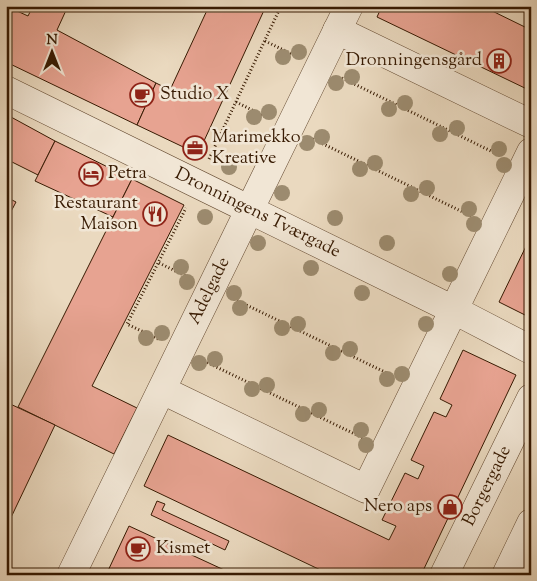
<svg xmlns="http://www.w3.org/2000/svg" width="537" height="581" viewBox="0 0 537 581" font-family="'Sorts Mill Goudy',serif">
<style>
.building{fill:#e7a391;stroke:#371a02}
.lines{fill:none;stroke-linecap:round;stroke-linejoin:round}
.minor-casing{stroke:#644a31;stroke-width:29}
.path{stroke:#371a02;stroke-width:3;stroke-dasharray:1 2.5;stroke-linecap:butt}
.minor{stroke:#f1e6d5;stroke-width:28}
.tree{fill:#9c8b6f}
.labels{text-anchor:middle;dominant-baseline:central;stroke-width:5;stroke-linejoin:round;paint-order:stroke}
.poi-label{font-size:18px;fill:#371a02;stroke:#f1e6d5;text-anchor:start}
.street-label{font-size:18px;fill:#371a02;stroke:#f1e6d5}
</style>
<rect width="100%" height="100%" fill="#ead9bf"/>
<filter id="stains"><feTurbulence type="fractalNoise" baseFrequency=".004" numOctaves="4"/><feColorMatrix values="0 0 0 0 .2 0 0 0 0 .09 0 0 0 0 .02 0 0 0 .5 -.17"/></filter>
<radialGradient id="worn" r=".72"><stop offset=".6" stop-color="#630" stop-opacity="0"/><stop offset="1" stop-color="#630" stop-opacity=".3"/></radialGradient>
<g class="building">
<path d="M6,6L28,16L33,6H68L57,30L156,83L137,125L6,62Z"/>
<path d="M209,6H266L198,154L137,125L156,83L170,90Z"/>
<path d="M382,6H482L531,30V91L377,17Z"/>
<path d="M11,117L55,141L38,175L6,159V127Z"/>
<path d="M55,141L132,179L113,217L35,181Z"/>
<path d="M132,179L184,205L92,386L137,408L114,454L18,407Z"/>
<path d="M6,197L16,202L6,221Z"/>
<path d="M531,236V318L499,302Z"/>
<path d="M463,350L516,375L421,575H331L144,486L168,435L389,540L396,526L382,520L405,473L418,479L424,466L411,460L434,412L446,417L452,405L440,399Z"/>
<path d="M6,402L55,425L6,528Z"/>
<path d="M157,501L165,504L162,510L229,541L225,550L151,515Z"/>
<path d="M129,526L235,575H106Z"/>
</g>
<g class="lines">
<g class="minor-casing">
<g id="minor">
<path d="M337,30L531,124"/>
<path id="s1" d="M6,90L454,310L531,350"/>
<path d="M162,390L366,489L531,152"/>
<path id="s2" d="M71,575L349,6"/>
<path id="s3" d="M444,575L531,398"/>
<path d="M506,575L531,523"/>
</g>
</g>
<g class="path">
<path d="M265,41L296,56"/>
<path d="M342,78L501,156"/>
<path d="M236,102L266,117"/>
<path d="M313,139L471,216"/>
<path d="M209,159L281,6"/>
<path d="M159,263L188,277"/>
<path d="M234,299L393,376"/>
<path d="M158,339L127,324L186,208"/>
<path d="M204,361L363,438"/>
</g>
<use href="#minor" class="minor"/>
</g>
<g class="tree">
<circle cx="299" cy="52" r="8"/>
<circle cx="283" cy="57" r="8"/>
<circle cx="352" cy="77" r="8"/>
<circle cx="336" cy="83" r="8"/>
<circle cx="405" cy="103" r="8"/>
<circle cx="389" cy="109" r="8"/>
<circle cx="269" cy="112" r="8"/>
<circle cx="254" cy="117" r="8"/>
<circle cx="457" cy="128" r="8"/>
<circle cx="440" cy="134" r="8"/>
<circle cx="322" cy="137" r="8"/>
<circle cx="307" cy="143" r="8"/>
<circle cx="499" cy="149" r="8"/>
<circle cx="375" cy="163" r="8"/>
<circle cx="504" cy="165" r="8"/>
<circle cx="229" cy="167" r="8"/>
<circle cx="360" cy="169" r="8"/>
<circle cx="427" cy="188" r="8"/>
<circle cx="282" cy="193" r="8"/>
<circle cx="411" cy="194" r="8"/>
<circle cx="469" cy="209" r="8"/>
<circle cx="205" cy="217" r="8"/>
<circle cx="335" cy="218" r="8"/>
<circle cx="474" cy="224" r="8"/>
<circle cx="258" cy="243" r="8"/>
<circle cx="387" cy="243" r="8"/>
<circle cx="181" cy="267" r="8"/>
<circle cx="311" cy="268" r="8"/>
<circle cx="450" cy="274" r="8"/>
<circle cx="187" cy="282" r="8"/>
<circle cx="234" cy="293" r="8"/>
<circle cx="362" cy="293" r="8"/>
<circle cx="240" cy="308" r="8"/>
<circle cx="298" cy="324" r="8"/>
<circle cx="426" cy="324" r="8"/>
<circle cx="282" cy="328" r="8"/>
<circle cx="162" cy="333" r="8"/>
<circle cx="146" cy="338" r="8"/>
<circle cx="350" cy="349" r="8"/>
<circle cx="333" cy="353" r="8"/>
<circle cx="215" cy="359" r="8"/>
<circle cx="199" cy="363" r="8"/>
<circle cx="402" cy="374" r="8"/>
<circle cx="387" cy="379" r="8"/>
<circle cx="267" cy="385" r="8"/>
<circle cx="252" cy="389" r="8"/>
<circle cx="319" cy="410" r="8"/>
<circle cx="303" cy="414" r="8"/>
<circle cx="361" cy="430" r="8"/>
<circle cx="366" cy="445" r="8"/>
</g>
<defs>
<g id="building-ring" transform="scale(1.25)"><circle r="9.5" fill="#f1e6d5" stroke="#8f2418" stroke-width="1.5"/><path d="M-4-6H4V6H1V3H-1V6H-4ZM-2.5-4.3h1.7v1.8h-1.7ZM.8-4.3h1.7v1.8H.8ZM-2.5-1h1.7V.8h-1.7ZM.8-1h1.7V.8H.8Z" fill="#8f2418"/></g>
<g id="cafe-ring" transform="scale(1.25)"><circle r="9.5" fill="#f1e6d5" stroke="#8f2418" stroke-width="1.5"/><path d="M-5.5-4.5H6V0H3Q3 3.5 0 3.5H-2.5Q-5.5 3.5-5.5 0ZM3-3.2v2h1.7v-2ZM-6 4.5H4V6H-6Z" fill="#8f2418"/></g>
<g id="office-ring" transform="scale(1.25)"><circle r="9.5" fill="#f1e6d5" stroke="#8f2418" stroke-width="1.5"/><path d="M-6-3h4V-5.5h4V-3h4V5H-6ZM-1-4.5V-3h2v-1.5ZM-6 0V1H6V0Z" fill="#8f2418"/></g>
<g id="hotel-ring" transform="scale(1.25)"><circle r="9.5" fill="#f1e6d5" stroke="#8f2418" stroke-width="1.5"/><path d="M-6-4.5h1.5V1H6V5H4.5V3h-9V5H-6ZM-4 0a1.8 1.8 0 1 1 3.6 0ZM.5 0V-2.5h3Q6-2.5 6 0Z" fill="#8f2418"/></g>
<g id="restaurant-ring" transform="scale(1.25)"><circle r="9.5" fill="#f1e6d5" stroke="#8f2418" stroke-width="1.5"/><path d="M-5-6h1v4h1v-4h1v4h1v-4h1v5L-1.5 .5V6h-2V.5L-5-1ZM5-6V6H3V1.5H1.5Q1.5-4 5-6Z" fill="#8f2418"/></g>
<g id="shop-ring" transform="scale(1.25)"><circle r="9.5" fill="#f1e6d5" stroke="#8f2418" stroke-width="1.5"/><path d="M-5-2.5h2.3a2.7 3.5 0 0 1 5.4 0H5L5.5 6h-11ZM-1.5-2.5h3a1.5 2.3 0 0 0-3 0Z" fill="#8f2418"/></g>
</defs>
<g fill-rule="evenodd">
<use href="#building-ring" x="499" y="61"/>
<use href="#cafe-ring" x="142" y="95"/>
<use href="#office-ring" x="195" y="148"/>
<use href="#hotel-ring" x="91" y="174"/>
<use href="#restaurant-ring" x="155" y="214"/>
<use href="#shop-ring" x="450" y="507"/>
<use href="#cafe-ring" x="138" y="549"/>
</g>
<g class="labels">
<g class="poi-label">
<text x="482" y="61" text-anchor="end">Dronningensgård</text>
<text x="160" y="95">Studio X</text>
<text x="212" y="138">Marimekko<tspan x="212" dy="21">Kreative</tspan></text>
<text x="108" y="174">Petra</text>
<text x="138" y="204" text-anchor="end">Restaurant<tspan x="138" dy="21">Maison</tspan></text>
<text x="432" y="507" text-anchor="end">Nero aps</text>
<text x="156" y="549">Kismet</text>
</g>
<g class="street-label">
<text stroke="none"><textPath href="#s1" startOffset="280">Dronningens Tværgade</textPath></text>
<text stroke="none"><textPath href="#s2" startOffset="316">Adelgade</textPath></text>
<text stroke="none"><textPath href="#s3" startOffset="99">Borgergade</textPath></text>
</g>
</g>
<rect width="537" height="581" fill="none" stroke="#ead9bf" stroke-width="25"/>
<rect x="8" y="8" width="522" height="566" fill="none" stroke="#371a02" stroke-width="2.5"/>
<rect x="12" y="12" width="512" height="556" fill="none" stroke="#371a02"/>
<g transform="translate(52 52)" stroke="#f1e6d5" stroke-width="4" paint-order="stroke">
<path d="M0-4L9 19L0 12L-9 19Z" fill="#371a02"/>
<text y="-8" font-size="14" font-weight="bold" text-anchor="middle" fill="#371a02">N</text>
</g>
<rect width="100%" height="100%" filter="url(#stains)"/>
<rect width="100%" height="100%" fill="url(#worn)"/>
</svg>
